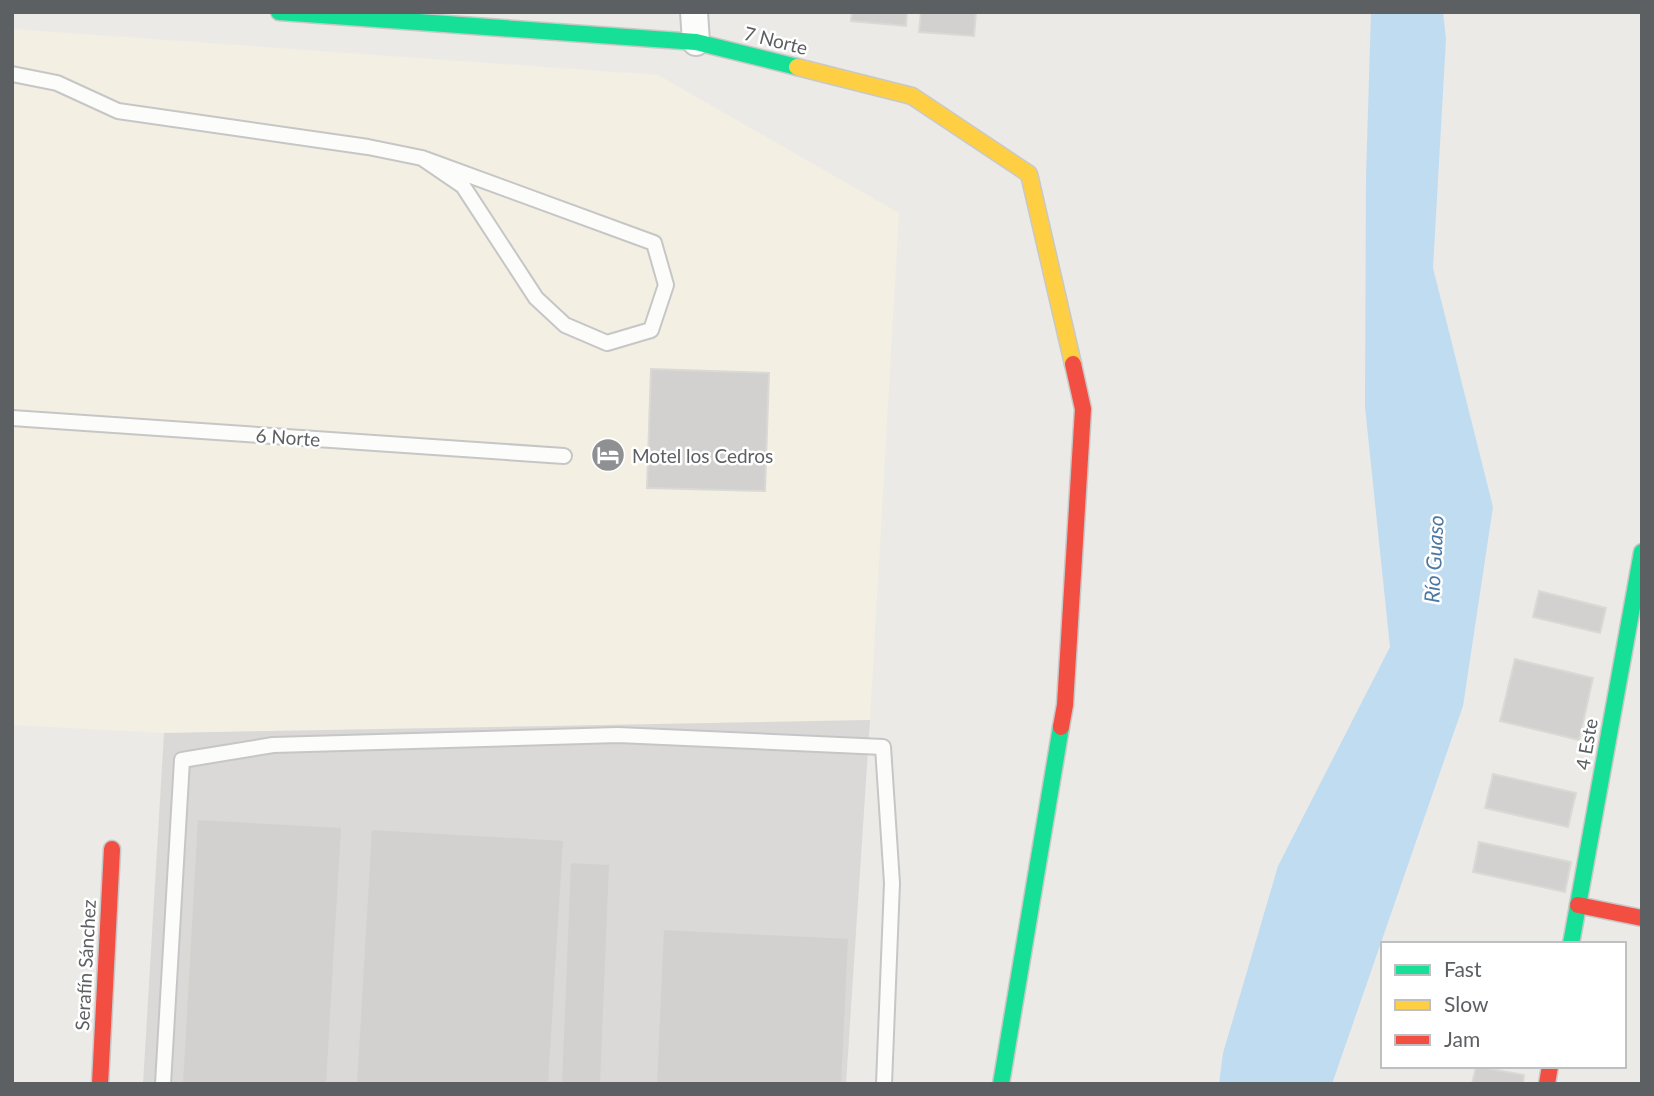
<svg xmlns="http://www.w3.org/2000/svg" width="1654" height="1096" viewBox="0 0 1654 1096" font-family="Lato,sans-serif">
<style>
.commercial{fill:#f3efe2}
.industrial{fill:#dbd9d7}
.water{fill:#c0dcf0}
.building{fill:#d2d1cf;stroke:#dad9d6;stroke-width:2}
.lines{fill:none;stroke-linecap:round;stroke-linejoin:round}
.lane-casing{stroke:#c6c6c6;stroke-width:18}
.street-casing{stroke:#c6c6c6;stroke-width:30}
.fast-casing{stroke:#c8c8c8;stroke-width:19}
.slow-casing{stroke:#c8c8c8;stroke-width:19}
.jam-casing{stroke:#c8c8c8;stroke-width:19}
.lane{stroke:#fcfcfb;stroke-width:14}
.street{stroke:#fcfcfb;stroke-width:26}
.fast{stroke:#16e098;stroke-width:16}
.slow{stroke:#ffcf43;stroke-width:16}
.jam{stroke:#f24e42;stroke-width:16}
.labels{text-anchor:middle;dominant-baseline:central;stroke-width:5;stroke-linejoin:round;paint-order:stroke}
.street-label{font-size:19px;fill:#5d6063;stroke:#fff}
.poi-label{font-size:19px;fill:#5d6063;stroke:#fff;text-anchor:start}
.water-label{font-size:21px;font-style:italic;fill:#4d78a4;stroke:#fff}
</style>
<rect width="100%" height="100%" fill="#ebeae7"/>
<path class="commercial" d="M12,29L658,75L899,213L870,720L164,733L12,725Z"/>
<path class="industrial" d="M870,720L846,1084H143L164,733Z"/>
<path class="water" d="M1371,12H1443L1446,39L1433,268L1493,507L1463,706L1332,1084H1219L1223,1053L1278,866L1390,647L1365,407L1366,177Z"/>
<g class="building">
<path d="M852,12H907L906,26L851,21Z"/>
<path d="M921,12H976L974,36L919,32Z"/>
<path d="M651,369L769,373L765,491L647,488Z"/>
<path d="M1539,591L1606,608L1600,633L1533,617Z"/>
<path d="M1515,659L1593,678L1579,740L1500,721Z"/>
<path d="M1493,774L1576,793L1568,827L1485,808Z"/>
<path d="M197,819L342,827L327,1084H182Z"/>
<path d="M371,829L564,840L549,1084H356Z"/>
<path d="M1479,842L1571,862L1565,892L1473,872Z"/>
<path d="M570,862L610,864L601,1084H561Z"/>
<path d="M663,929L849,938L842,1084H656Z"/>
<path d="M1476,1066L1524,1075L1523,1084H1472Z"/>
</g>
<g class="lines">
<g class="lane-casing">
<g id="lane">
<path d="M12,74L57,83L118,111L368,147L422,158L654,243L666,285L651,330L607,343L565,325L536,298L463,186L422,158"/>
<path d="M12,418L564,456"/>
<path d="M163,1084L182,760L273,745L618,735L883,747L892,883L884,1084"/>
</g>
</g>
<g class="street-casing">
<path id="street" d="M694,12L696,42"/>
</g>
<g class="fast-casing">
<g id="fast">
<path d="M279,12L696,42L797,67"/>
<path d="M1571,944L1642,552"/>
<path d="M1001,1084L1061,727"/>
</g>
</g>
<g class="slow-casing">
<path id="slow" d="M797,67L912,96L1029,174L1073,364"/>
</g>
<g class="jam-casing">
<g id="jam">
<path d="M1061,727L1065,705L1083,409L1073,364"/>
<path d="M1578,905L1642,918"/>
<path d="M100,1084L112,849"/>
<path d="M1547,1084L1550,1066"/>
</g>
</g>
<use href="#lane" class="lane"/>
<use href="#street" class="street"/>
<use href="#fast" class="fast"/>
<use href="#slow" class="slow"/>
<use href="#jam" class="jam"/>
</g>
<defs>
<g id="hotel-disc" transform="scale(1.75)"><circle r="9.5" fill="#8f9091" stroke="#fff"/><path d="M-6-4.5h1.5V1H6V5H4.5V3h-9V5H-6ZM-4 0a1.8 1.8 0 1 1 3.6 0ZM.5 0V-2.5h3Q6-2.5 6 0Z" fill="#fff"/></g>
</defs>
<g fill-rule="evenodd">
<use href="#hotel-disc" x="608" y="455"/>
</g>
<g class="labels">
<g class="street-label">
<text transform="translate(776 40) rotate(14)">7 Norte</text>
<text transform="translate(288 437) rotate(4)">6 Norte</text>
<text transform="translate(1586 744) rotate(-80)">4 Este</text>
<text transform="translate(85 965) rotate(-87)">Serafín Sánchez</text>
</g>
<g class="poi-label">
<text x="632" y="455">Motel los Cedros</text>
</g>
<g class="water-label">
<text transform="translate(1433 559) rotate(-87)">Río Guaso</text>
</g>
</g>
<rect width="1654" height="1096" fill="none" stroke="#5d6063" stroke-width="28"/>
<rect x="1381" y="942" width="245" height="126" fill="#ffffff" stroke="#bebfc1" stroke-width="2"/>
<rect x="1395" y="965" width="35" height="10" fill="#16e098" stroke="#bebfc1" stroke-width="2"/>
<text x="1444" y="977" font-size="21" fill="#5d6063">Fast</text>
<rect x="1395" y="1000" width="35" height="10" fill="#ffcf43" stroke="#bebfc1" stroke-width="2"/>
<text x="1444" y="1012" font-size="21" fill="#5d6063">Slow</text>
<rect x="1395" y="1035" width="35" height="10" fill="#f24e42" stroke="#bebfc1" stroke-width="2"/>
<text x="1444" y="1047" font-size="21" fill="#5d6063">Jam</text>
</svg>
